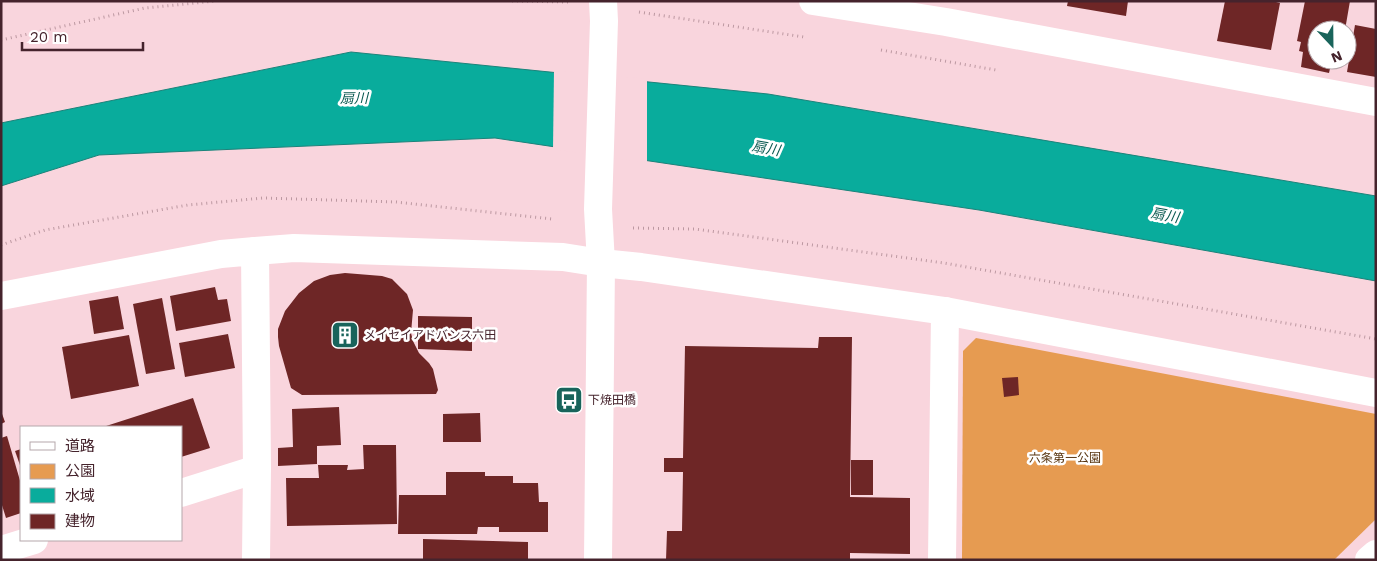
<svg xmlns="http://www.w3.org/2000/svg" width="1377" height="561" viewBox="0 0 1377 561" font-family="'Work Sans','Noto Sans JP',sans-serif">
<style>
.green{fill:#e69b51}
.water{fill:#09ac9c;stroke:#1b837a}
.pier{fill:#f9d5dd}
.building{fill:#6e2626}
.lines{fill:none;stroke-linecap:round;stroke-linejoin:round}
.path{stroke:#bc98a1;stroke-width:3;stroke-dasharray:1 4;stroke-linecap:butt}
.minor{stroke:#fff;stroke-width:28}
.tertiary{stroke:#fff;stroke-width:28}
.labels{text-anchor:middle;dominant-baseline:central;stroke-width:5;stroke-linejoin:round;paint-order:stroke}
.poi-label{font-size:12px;fill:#45232c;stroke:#fff;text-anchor:start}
.park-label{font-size:12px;fill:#57340f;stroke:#fff}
.water-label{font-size:14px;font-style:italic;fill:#08584f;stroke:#fff}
</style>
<rect width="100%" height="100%" fill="#f9d5dd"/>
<path class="green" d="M976,338L1376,414V519L1334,560H962L963,351Z"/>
<path class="water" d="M351,52L768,94L1376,196V281L979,210L495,138L99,155L1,186V123Z"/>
<path class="pier" d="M554,70L647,79V163L553,149Z"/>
<g class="building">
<path d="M1068,1H1128L1126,16L1067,6Z"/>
<path d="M1225,1H1272L1280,3L1271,50L1217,41Z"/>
<path d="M1305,1H1350L1345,30H1317V60H1332L1329,73L1301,67L1303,52L1299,51L1301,42L1297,41Z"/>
<path d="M1355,25L1376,29V77L1347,72Z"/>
<path d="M345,273L382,276L392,279L407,294L413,310L411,333L413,341L419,353L429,363L433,369L438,390L436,394L302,395L291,388L279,346L278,337V329L285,311L299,293L314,281L330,275Z"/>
<path d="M215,287L218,300L227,299L231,321L176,331L170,296Z"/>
<path d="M118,296L124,329L94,334L89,301Z"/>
<path d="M162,298L175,369L146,374L133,304Z"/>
<path d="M418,316L472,317V351L418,349Z"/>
<path d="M228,334L235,368L185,377L179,343Z"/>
<path d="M129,335L139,386L71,399L62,347Z"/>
<path d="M819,337H852L850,497L910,498V554L850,553V560H666L667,531H682L683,472H664V458H683L685,346L818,348Z"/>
<path d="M1018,377L1019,395L1004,397L1002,378Z"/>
<path d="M193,398L210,448L181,457V427H103Z"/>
<path d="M339,407L341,445L317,446V464L278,466V448L293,447L292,409Z"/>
<path d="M1,411L5,422L1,424Z"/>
<path d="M480,413L481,442H443V414Z"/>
<path d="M7,436L21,484V513L6,518L1,502V438Z"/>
<path d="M363,445H396L397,524L287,526L286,478H319L318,465H348L347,470L364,469Z"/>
<path d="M21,449V468L15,451Z"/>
<rect x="851" y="460" width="22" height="35"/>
<path d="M446,472H485V476H513V483H538L539,502H548V532H499V527H478L477,534H398L399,495H446Z"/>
<path d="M423,539L528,542V560H423Z"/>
</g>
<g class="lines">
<g class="path">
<path d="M512,1L569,2"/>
<path d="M639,12L804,37"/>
<path d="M1,40L145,8L215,1"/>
<path d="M881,50L996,70"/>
<path d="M633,228L695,229L944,263L1376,339"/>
<path d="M1,245L45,230L188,205L263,198L396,202L552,219"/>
</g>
<g class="minor">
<path d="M813,1L946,22L1376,102"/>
<path d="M255,251L294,248L563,257L601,263L641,267L945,311L1376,393"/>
<path d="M1,296L221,254L255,251L257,469L256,560"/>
<path d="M181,493L257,469"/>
<path d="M1,550L34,540"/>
<path d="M942,560L945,311"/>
<path d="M1369,560L1376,554"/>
</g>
<path class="tertiary" d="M598,560L601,263L598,209L604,21L603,1"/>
</g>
<defs>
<g id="building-square" transform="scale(1.4375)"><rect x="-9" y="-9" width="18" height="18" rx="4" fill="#19645b" stroke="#fff"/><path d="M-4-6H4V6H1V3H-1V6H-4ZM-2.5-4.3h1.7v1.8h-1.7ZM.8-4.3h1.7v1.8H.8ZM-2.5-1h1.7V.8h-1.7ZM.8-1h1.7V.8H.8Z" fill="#fff"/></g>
<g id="bus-square" transform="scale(1.4375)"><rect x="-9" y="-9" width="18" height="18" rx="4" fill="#19645b" stroke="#fff"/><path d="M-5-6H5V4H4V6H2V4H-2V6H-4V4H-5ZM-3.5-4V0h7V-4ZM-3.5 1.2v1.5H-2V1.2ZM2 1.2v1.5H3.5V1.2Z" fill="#fff"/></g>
</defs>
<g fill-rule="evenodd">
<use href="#building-square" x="345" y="335"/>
<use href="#bus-square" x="569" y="400"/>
</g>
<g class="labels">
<g class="poi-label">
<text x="364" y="335">メイセイアドバンス六田</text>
<text x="588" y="400">下焼田橋</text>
</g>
<g class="park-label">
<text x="1065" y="458">六条第一公園</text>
</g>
<g class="water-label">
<text x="354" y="98">扇川</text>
<text transform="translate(766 148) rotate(10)">扇川</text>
<text transform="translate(1165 215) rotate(10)">扇川</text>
</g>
</g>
<rect width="1377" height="561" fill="none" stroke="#45232c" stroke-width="5"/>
<rect x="20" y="426" width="162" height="115" fill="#ffffff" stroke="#b5a7ab"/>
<rect x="30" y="442" width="25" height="8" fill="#ffffff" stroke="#b5a7ab"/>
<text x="65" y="451" font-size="15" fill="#45232c">道路</text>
<rect x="30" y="464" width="25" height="15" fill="#e69b51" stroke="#b5a7ab"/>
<text x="65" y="476" font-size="15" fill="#45232c">公園</text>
<rect x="30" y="488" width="25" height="15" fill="#09ac9c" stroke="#b5a7ab"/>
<text x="65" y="501" font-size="15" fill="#45232c">水域</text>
<rect x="30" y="514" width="25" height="15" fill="#6e2626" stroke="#b5a7ab"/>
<text x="65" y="526" font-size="15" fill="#45232c">建物</text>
<g transform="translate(1332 45) rotate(158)"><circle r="24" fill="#ffffff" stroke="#b5a7ab"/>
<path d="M0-4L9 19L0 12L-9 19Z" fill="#19645b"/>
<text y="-8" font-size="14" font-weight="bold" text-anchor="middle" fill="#45232c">N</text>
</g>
<path d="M22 42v8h121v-8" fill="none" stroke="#45232c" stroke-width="2.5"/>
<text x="30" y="42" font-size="15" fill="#45232c" stroke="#ffffff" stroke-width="4" paint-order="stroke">20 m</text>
</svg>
